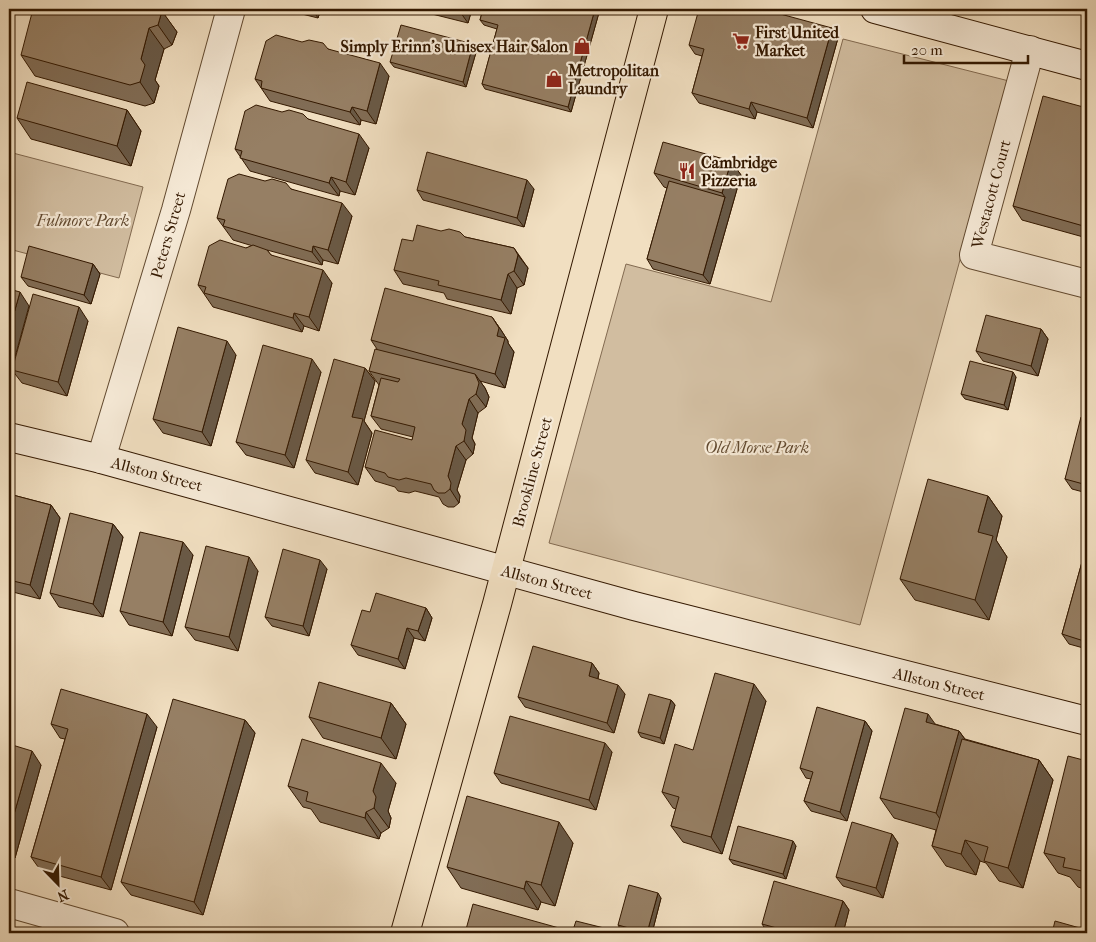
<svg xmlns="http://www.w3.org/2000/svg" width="1096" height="942" viewBox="0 0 1096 942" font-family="'IM FELL French Canon',serif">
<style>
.green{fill:#d1bda0;stroke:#826a50}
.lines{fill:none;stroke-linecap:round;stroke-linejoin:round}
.street-casing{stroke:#624a30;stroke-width:30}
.secondary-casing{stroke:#331800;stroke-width:30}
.primary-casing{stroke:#331800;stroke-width:30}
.street{stroke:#f6ead7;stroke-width:28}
.secondary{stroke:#f6ead7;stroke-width:28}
.primary{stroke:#f1dfc1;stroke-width:28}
.wall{fill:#816d56;stroke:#331800}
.shaded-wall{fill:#695946;stroke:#331800}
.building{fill:#967f64;stroke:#331800}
.labels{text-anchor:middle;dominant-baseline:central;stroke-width:4.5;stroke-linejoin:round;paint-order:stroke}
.poi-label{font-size:16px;font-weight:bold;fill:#331800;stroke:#f6ead7;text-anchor:start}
.street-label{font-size:16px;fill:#331800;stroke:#f6ead7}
.park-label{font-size:16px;font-style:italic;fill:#624a30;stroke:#f6ead7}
</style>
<rect width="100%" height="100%" fill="#f1dfc1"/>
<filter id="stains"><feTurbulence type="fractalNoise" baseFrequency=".004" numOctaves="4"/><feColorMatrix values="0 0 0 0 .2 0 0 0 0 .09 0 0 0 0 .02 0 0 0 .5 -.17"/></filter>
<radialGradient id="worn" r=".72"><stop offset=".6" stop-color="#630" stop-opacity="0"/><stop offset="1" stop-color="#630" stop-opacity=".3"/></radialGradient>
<g class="green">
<path d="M843,39L1009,81L860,625L549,543L626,264L771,302Z"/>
<path d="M9,152L143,187L119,278L9,249Z"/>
</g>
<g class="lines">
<g class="street-casing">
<g id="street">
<path d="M1030,50L974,255L1087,284"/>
<path d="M101,459L176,210L231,9"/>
<path d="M9,903L115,933"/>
</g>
</g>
<g class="secondary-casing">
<g id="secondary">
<path d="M875,9L1087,66"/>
<path d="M9,437L101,459L634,606L1087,721"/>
</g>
</g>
<g class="primary-casing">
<path id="primary" d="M405,933L497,604L654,9"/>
</g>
<use href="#street" class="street"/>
<use href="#secondary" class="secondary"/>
<use href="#primary" class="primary"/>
</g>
<g class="wall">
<path d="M160,9L177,32L172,45L164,49L155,80L159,86L154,103L145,106L35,76L21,55Z"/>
<path d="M282,9H321L318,18Z"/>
<path d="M412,9H472L468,23Z"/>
<path d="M483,9H600L571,112L485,89L482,84L497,29L484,25L480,20Z"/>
<path d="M832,28L838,38L813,128L757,112L755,119L699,103L692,93L702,56L695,54L689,45Z"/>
<path d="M328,49L389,76L376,124L361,120L360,125L270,101L255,79Z"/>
<path d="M477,49L466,87L394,67L390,62Z"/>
<path d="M1087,108V238L1022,220L1013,206Z"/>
<path d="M127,110L141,131L131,166L31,139L17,118Z"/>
<path d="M308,119L369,148L355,195L340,191L339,196L250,171L235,149Z"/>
<path d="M731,161L741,175L710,284L653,269L647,259L667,188L664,187L654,173Z"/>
<path d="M291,189L352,216L338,264L323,260L322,265L267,250L271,255L332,283L319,331L304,326L302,332L213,307L198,285L246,248L253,246L233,240L217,218Z"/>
<path d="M534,189L524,227L423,200L417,190Z"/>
<path d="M465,237L514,248L528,268L524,285L517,288L511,314L447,299L444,293L403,284L394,270L413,241Z"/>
<path d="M93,264L100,274L91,304L28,286L21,277Z"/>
<path d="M492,317L501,330L508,341V343L514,352L505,388L480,381L485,388L489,397L486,407L478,413L472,438L475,444L473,454L466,460L457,490L460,496L459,503L454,507H448L443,504L439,497L415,491L409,493L398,491L395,487L375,481L365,467L412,440L413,437L381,429L371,416L379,385L369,371L377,349L371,340Z"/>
<path d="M88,321L67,396L22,383L12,370Z"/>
<path d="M1041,329L1048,339L1038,376L983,361L976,351Z"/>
<path d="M236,355L211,446L163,433L153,419Z"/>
<path d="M365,368L375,381L364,421L372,433L358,485L315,473L306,460Z"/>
<path d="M321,372L294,468L246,455L236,442Z"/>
<path d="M1016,377L1008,410L965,399L961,394Z"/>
<path d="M1087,419V493L1072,489L1065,479Z"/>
<path d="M9,494L51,505L60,518L40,599L9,591Z"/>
<path d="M988,496L1002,516L996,540L1007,557L989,620L915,600L900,579Z"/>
<path d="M113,524L123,537L103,617L59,607L50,593Z"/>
<path d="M1087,544V649L1069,644L1062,634Z"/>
<path d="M193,555L172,636L129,625L120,611Z"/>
<path d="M327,569L309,636L272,626L265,617Z"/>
<path d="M258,571L238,651L195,640L185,627Z"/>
<path d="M426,608L432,618L425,641L414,638L405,669L358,655L351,645L370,612Z"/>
<path d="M592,663L599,673L598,679L625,694L614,733L525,707L518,697Z"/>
<path d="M671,700L675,705L664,744L641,737L638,732Z"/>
<path d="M766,701L722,854L683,842L671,826L676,809L673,808L662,792L693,750Z"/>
<path d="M391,703L406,724L396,759L323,738L309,717Z"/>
<path d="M245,720L255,733L203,915L131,895L121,882Z"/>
<path d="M865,721L872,731L847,821L811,811L804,801L811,779L806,778L800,768Z"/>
<path d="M51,724L157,727L111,890L41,871L31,857L65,739L60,738Z"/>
<path d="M935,724L959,731L965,739L1039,760L1053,780L1023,888L999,881L986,863L980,861L976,875L946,866L932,846L936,830L894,818L880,798Z"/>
<path d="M9,744L41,765L15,858L9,856Z"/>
<path d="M612,752L596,810L501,783L494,773Z"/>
<path d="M1087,761V890L1078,887L1070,877L1058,873L1044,853Z"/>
<path d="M396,783L388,811L391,818L389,828L381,833L379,839L320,822L311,809L303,807L288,786Z"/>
<path d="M892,834L898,843L883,898L843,886L836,877Z"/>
<path d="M573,843L555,906L541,902L538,910L461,888L447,867Z"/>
<path d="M796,846L786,879L733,864L729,859Z"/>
<path d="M661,898L652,933H632L621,930L618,925Z"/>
<path d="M843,901L849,910L843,933H768L762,924Z"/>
</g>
<g class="shaded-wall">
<path d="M312,9H321L318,18Z"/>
<path d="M458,9H472L468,23Z"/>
<path d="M595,9H600L571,112L568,107Z"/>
<path d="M162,11L177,32L172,45L158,25Z"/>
<path d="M149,28L164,49L155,80L159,86L154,103L140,82L141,59Z"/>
<path d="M832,28L838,38L813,128L807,118Z"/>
<path d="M473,44L477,49L466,87L463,82Z"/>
<path d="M380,63L389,76L376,124L367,111Z"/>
<path d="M751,102L757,112L755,119L749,109Z"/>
<path d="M352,107L361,120L360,125L350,112Z"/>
<path d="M127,110L141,131L131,166L117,146Z"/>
<path d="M359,134L369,148L355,195L346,182Z"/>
<path d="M731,161L741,175L710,284L703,275L725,197L722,193Z"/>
<path d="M331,177L340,191L339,196L329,183Z"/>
<path d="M527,180L534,189L524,227L517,218Z"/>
<path d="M342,203L352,216L338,264L328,250Z"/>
<path d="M313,246L323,260L322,265L312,252Z"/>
<path d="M518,255L528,268L524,285L514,271Z"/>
<path d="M93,264L100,274L91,304L84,295Z"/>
<path d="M323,270L332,283L319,331L309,317Z"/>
<path d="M508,274L517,288L511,314L501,300Z"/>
<path d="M20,292L29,306L9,379V331Z"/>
<path d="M79,307L88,321L67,396L58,382Z"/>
<path d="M294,313L304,326L302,332L293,318Z"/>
<path d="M492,317L501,330L508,341V343L514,352L505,388L495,374L497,336Z"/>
<path d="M1041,329L1048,339L1038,376L1031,366Z"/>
<path d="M227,341L236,355L211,446L202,432Z"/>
<path d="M312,359L321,372L294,468L285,455Z"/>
<path d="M365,368L375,381L364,421L372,433L358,485L348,472L352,417Z"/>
<path d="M1013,372L1016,377L1008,410L1004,405Z"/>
<path d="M475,374L485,388L489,397L486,407L476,394Z"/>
<path d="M469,399L478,413L472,438L475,444L473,454L464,441L462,424Z"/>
<path d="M456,446L466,460L457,490L460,496L459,503L450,489L448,476Z"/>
<path d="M988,496L1002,516L996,540L1007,557L989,620L975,600L978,532Z"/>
<path d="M51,505L60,518L40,599L30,585Z"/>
<path d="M113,524L123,537L103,617L93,604Z"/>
<path d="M183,542L193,555L172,636L163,622Z"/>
<path d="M249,557L258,571L238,651L229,637Z"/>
<path d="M320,560L327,569L309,636L303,626Z"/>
<path d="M426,608L432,618L425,641L418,631Z"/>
<path d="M407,628L414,638L405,669L398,659Z"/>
<path d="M592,663L599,673L596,686L589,676Z"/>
<path d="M754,684L766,701L722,854L711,837Z"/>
<path d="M618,685L625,694L614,733L607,723Z"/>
<path d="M671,700L675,705L664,744L660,738Z"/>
<path d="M391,703L406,724L396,759L381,738Z"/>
<path d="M147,714L157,727L111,890L101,877Z"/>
<path d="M928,714L943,735L926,722Z"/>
<path d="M245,720L255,733L203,915L194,902Z"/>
<path d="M865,721L872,731L847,821L840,812Z"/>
<path d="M959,731L974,752L950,834L936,813Z"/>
<path d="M605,743L612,752L596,810L589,800Z"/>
<path d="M32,751L41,765L15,858L9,849V832Z"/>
<path d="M1039,760L1053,780L1023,888L1008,868Z"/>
<path d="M381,763L396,783L388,811L391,818L389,828L374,808L373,791Z"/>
<path d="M366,812L381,833L379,839L365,818Z"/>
<path d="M559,822L573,843L555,906L541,885Z"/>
<path d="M892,834L898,843L883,898L876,888Z"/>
<path d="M965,840L980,861L976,875L961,854Z"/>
<path d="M793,841L796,846L786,879L783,874Z"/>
<path d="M526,881L541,902L538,910L524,889Z"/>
<path d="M658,893L661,898L652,933H647Z"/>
<path d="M843,901L849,910L843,933H833Z"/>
<path d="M559,928L563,933H558Z"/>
</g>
<g class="building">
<path d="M33,9H160L162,11L158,25L149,28L141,59L145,65L140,82L130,85L21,55Z"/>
<path d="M483,9H595L568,107L482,84L498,25L480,20Z"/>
<path d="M699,9H762L832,28L807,118L751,102L749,109L692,93L704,49L689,45Z"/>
<path d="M401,25L473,44L463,82L390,62Z"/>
<path d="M276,35L302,42L309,40L323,43L328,49L380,63L367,111L352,107L350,112L261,88L262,81L255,79L266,41Z"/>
<path d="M27,82L127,110L117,146L17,118Z"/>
<path d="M1043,96L1087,108V227L1013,206Z"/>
<path d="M256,105L282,112L289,110L303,114L308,119L359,134L346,182L331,177L329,183L240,158L242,151L235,149L245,111Z"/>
<path d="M663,142L731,161L722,193L654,173Z"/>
<path d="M427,152L527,180L517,218L417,190Z"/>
<path d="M239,174L265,181L272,179L286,183L291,189L342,203L328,250L313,246L312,252L223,226L225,220L217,218L228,179Z"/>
<path d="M669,181L725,197L703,275L647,259Z"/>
<path d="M417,225L441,231L449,229L460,232L465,237L514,248L518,255L514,271L508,274L501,300L438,285L439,281L394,270L402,239L413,241Z"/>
<path d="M220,240L246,248L253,245L267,250L271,255L323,270L309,317L294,313L293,318L204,293L206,287L198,285L209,246Z"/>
<path d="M29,246L93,264L84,295L21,277Z"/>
<path d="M385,288L492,317L499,328L497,336L505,338L495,374L371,340Z"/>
<path d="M9,289L20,292L9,331Z"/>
<path d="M33,294L79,307L58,382L12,370Z"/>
<path d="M986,315L1041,329L1031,366L976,351Z"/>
<path d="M178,327L227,341L202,432L153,419Z"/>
<path d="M263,345L312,359L285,455L236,442Z"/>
<path d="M375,349L475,374L479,383L476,394L469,399L462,424L466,430L464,441L456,446L448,476L451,483L450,489L445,493H438L434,490L431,484L406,478L399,480L388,477L385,473L365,467L375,430L412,440L415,427L371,416L381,378L398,382L400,379L369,371Z"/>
<path d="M334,359L365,368L352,417L363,419L348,472L306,460Z"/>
<path d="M970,361L1013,372L1004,405L961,394Z"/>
<path d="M1081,417L1087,419V485L1065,479Z"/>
<path d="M928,479L988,496L978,532L993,536L975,600L900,579Z"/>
<path d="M9,494L51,505L30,585L9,580Z"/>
<path d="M70,513L113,524L93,604L50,593Z"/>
<path d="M140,532L183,542L163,622L120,611Z"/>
<path d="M1087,544V642L1062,634Z"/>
<path d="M206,546L249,557L229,637L185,627Z"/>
<path d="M283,549L320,560L303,626L265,617Z"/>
<path d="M376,593L426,608L418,631L407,628L398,659L351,645L362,610L370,612Z"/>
<path d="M533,646L592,663L589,676L618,685L607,723L518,697Z"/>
<path d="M715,673L754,684L711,837L671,826L679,797L662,792L675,744L693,750Z"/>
<path d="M319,682L391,703L381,738L309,717Z"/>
<path d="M61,689L147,714L101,877L31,857L68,729L51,724Z"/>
<path d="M649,694L671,700L660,738L638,732Z"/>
<path d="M173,699L245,720L194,902L121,882Z"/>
<path d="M817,707L865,721L840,812L804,801L813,772L800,768Z"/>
<path d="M905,708L928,714L926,722L959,731L936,813L880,798Z"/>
<path d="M510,716L605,743L589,800L494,773Z"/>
<path d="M302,739L381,763L373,791L376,797L374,808L366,812L365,818L306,801L308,792L288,786Z"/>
<path d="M962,739L1039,760L1008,868L984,861L988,847L965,840L961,854L932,846Z"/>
<path d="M9,744L32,751L9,832Z"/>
<path d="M1068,756L1087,761V872L1063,867L1065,858L1044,853Z"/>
<path d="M467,796L559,822L541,885L526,881L524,889L447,867Z"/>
<path d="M852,822L892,834L876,888L836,877Z"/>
<path d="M738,826L793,841L783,874L729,859Z"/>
<path d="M774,881L843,901L833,933H795L762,924Z"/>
<path d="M629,885L658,893L647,933L618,925Z"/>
<path d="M473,904L559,928L558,933H465Z"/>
<path d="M576,921L608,929L607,933H572Z"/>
<path d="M1055,921L1087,930V933H1052Z"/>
</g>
<defs>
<g id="supermarket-bare" transform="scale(1.35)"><path d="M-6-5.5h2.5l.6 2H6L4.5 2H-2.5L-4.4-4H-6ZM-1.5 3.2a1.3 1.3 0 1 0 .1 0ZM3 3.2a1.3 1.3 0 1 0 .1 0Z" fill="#8f2418" stroke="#f6ead7" stroke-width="2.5" paint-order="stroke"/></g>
<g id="shop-bare" transform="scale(1.35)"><path d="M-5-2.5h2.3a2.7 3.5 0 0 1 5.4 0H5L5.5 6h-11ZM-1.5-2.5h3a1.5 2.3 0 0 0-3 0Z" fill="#8f2418" stroke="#f6ead7" stroke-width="2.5" paint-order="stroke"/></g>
<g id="restaurant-bare" transform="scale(1.35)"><path d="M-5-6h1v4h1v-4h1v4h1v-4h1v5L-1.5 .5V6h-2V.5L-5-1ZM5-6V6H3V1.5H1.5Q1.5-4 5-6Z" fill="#8f2418" stroke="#f6ead7" stroke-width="2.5" paint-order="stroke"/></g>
</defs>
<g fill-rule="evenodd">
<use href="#supermarket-bare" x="741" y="41"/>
<use href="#shop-bare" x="582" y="46"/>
<use href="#shop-bare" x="554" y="79"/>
<use href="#restaurant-bare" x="687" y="171"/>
</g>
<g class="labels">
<g class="poi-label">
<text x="755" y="32">First United<tspan x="755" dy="18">Market</tspan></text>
<text x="568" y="46" text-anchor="end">Simply Erinn’s Unisex Hair Salon</text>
<text x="568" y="70">Metropolitan<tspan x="568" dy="18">Laundry</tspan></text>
<text x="701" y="162">Cambridge<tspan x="701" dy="18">Pizzeria</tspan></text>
</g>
<g class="street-label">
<text transform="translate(991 194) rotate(-75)">Westacott Court</text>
<text transform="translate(168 235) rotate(-74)">Peters Street</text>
<text transform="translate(532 472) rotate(-75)">Brookline Street</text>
<text transform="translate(157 474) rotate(15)">Allston Street</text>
<text transform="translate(547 582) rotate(15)">Allston Street</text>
<text transform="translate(939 684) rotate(14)">Allston Street</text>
</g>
<g class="park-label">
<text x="83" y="220">Fulmore Park</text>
<text x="757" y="447">Old Morse Park</text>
</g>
</g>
<rect width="1096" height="942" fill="none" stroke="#f1dfc1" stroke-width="30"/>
<rect x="10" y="10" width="1076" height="922" fill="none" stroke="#331800" stroke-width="2.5"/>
<rect x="15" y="15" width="1066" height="912" fill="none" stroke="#331800"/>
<g transform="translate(58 884) rotate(157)" stroke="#f6ead7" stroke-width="4" paint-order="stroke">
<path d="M0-4L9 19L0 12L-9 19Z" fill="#331800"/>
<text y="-8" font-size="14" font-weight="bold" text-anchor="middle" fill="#331800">N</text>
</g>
<path d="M904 55v8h124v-8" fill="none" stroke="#331800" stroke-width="2.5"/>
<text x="911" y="55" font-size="15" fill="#331800" stroke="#f6ead7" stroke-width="4" paint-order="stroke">20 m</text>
<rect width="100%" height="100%" filter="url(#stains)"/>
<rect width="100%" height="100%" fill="url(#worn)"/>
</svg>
